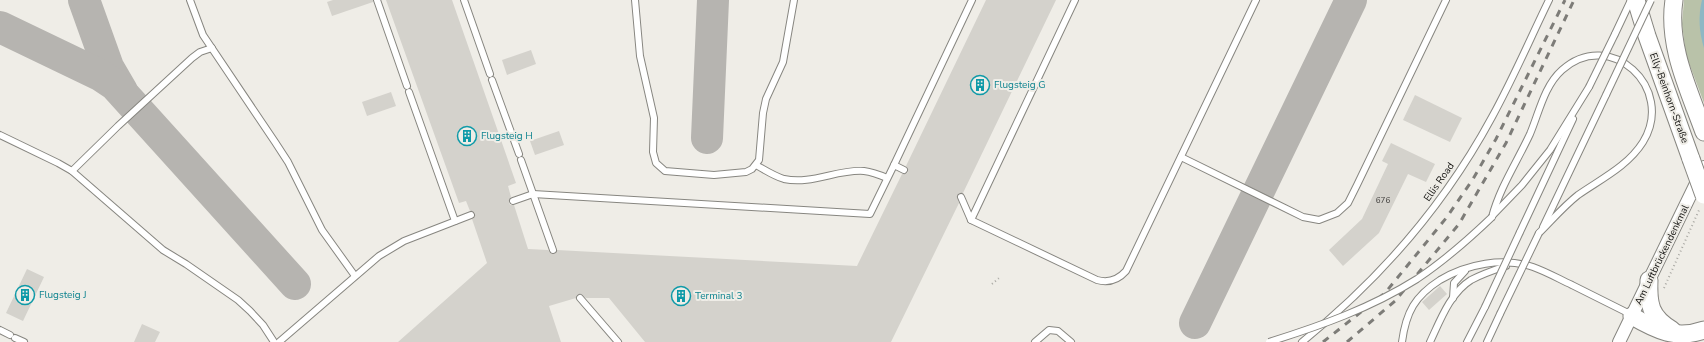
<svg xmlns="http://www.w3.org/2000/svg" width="1704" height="342" viewBox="0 0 1704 342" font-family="'Nunito Sans',sans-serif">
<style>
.green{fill:#b9c2a9}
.water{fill:#8db7c4}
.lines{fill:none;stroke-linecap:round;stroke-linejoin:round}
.taxiway{stroke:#b6b4b0;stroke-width:32}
.building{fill:#d4d2cc}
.lane-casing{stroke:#878680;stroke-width:8}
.street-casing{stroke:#878680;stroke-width:14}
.secondary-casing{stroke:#878680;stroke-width:19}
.path{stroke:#aaa9a4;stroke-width:2;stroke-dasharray:1 3;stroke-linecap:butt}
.lane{stroke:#fff;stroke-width:6}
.street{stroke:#fff;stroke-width:12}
.secondary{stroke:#fff;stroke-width:17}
.rail{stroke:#7d7c78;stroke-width:3;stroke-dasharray:7 7;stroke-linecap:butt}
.lane-bridge-casing{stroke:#878680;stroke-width:8;stroke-linecap:butt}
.secondary-bridge-casing{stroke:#878680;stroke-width:19;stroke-linecap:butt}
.lane-bridge{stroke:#fff;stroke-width:6}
.secondary-bridge{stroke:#fff;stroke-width:17}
.labels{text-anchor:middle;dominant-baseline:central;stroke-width:4;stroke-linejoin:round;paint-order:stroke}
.number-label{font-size:8px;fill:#42403e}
.culture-label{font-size:10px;fill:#0d838f;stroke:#efede7;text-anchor:start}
.street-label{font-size:10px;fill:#11100e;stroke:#efede7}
</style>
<rect width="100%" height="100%" fill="#efede7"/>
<path class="green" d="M1684,0H1704V103L1686,55L1682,24Z"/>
<path class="water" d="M1702,0H1704V48C1699,32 1698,16 1702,0Z"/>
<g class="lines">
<g class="taxiway">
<path d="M84,0L108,67L122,91"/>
<path d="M0,27L100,75L115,85L295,284"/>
<path d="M707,138L713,0"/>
<path d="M1195,323L1351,0"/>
</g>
</g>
<g class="building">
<path d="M333,0H373V2L332,16L327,2Z"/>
<path d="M386,0H452L516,183L508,186L511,197L509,202L510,205H514L528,249L548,250L553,254L556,253L557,250L857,266L902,174H906L908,172L906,166L986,0H1056L963,193H960L957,195L959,203L891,342H645L609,298H586L580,294L576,298L549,306L561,342H398L487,263L472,219L475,217V214L473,211H470L466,201L459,203Z"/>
<path d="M531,50L536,64L507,75L502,60Z"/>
<path d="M391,92L396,106L367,116L362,102Z"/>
<path d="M1415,95L1462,118L1450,142L1403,120Z"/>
<path d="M559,131L564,145L535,155L530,141Z"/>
<path d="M1391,143L1435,164L1426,182L1408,174L1379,233L1343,266L1329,250L1362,219L1388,164L1382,161Z"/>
<path d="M27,269L44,277L23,321L6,313Z"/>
<path d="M1440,286L1447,294L1429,310L1422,302Z"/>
<path d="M142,324L160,332L155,342H134Z"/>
</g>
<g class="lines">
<g class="lane-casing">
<g id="lane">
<path d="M190,0L203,35L275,142L288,162L322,230L355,276"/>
<path d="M377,0L407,86"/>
<path d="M464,0L490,74"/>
<path d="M635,0L640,56L654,118L653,152L656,163L665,171L714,175L746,172L752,169L759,160L763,113L766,99L783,62L794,0"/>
<path d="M1615,34L1631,0"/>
<path d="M492,80L519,154"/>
<path d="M409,92L455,221"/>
<path d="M0,135L58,163L72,171L163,250L186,264L238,300L250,311L263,325L274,342"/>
<path d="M1181,157L1303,217L1319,220L1337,213L1348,203L1357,185L1446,0"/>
<path d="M521,160L553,250"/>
<path d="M756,165C765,170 774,176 784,179C812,185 837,169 864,171C872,172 880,175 887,178"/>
<path d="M894,165L972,0"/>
<path d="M72,171L118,126L192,58L200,52L212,48"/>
<path d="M961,197L971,220L1097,280C1108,283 1118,280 1126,271L1256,0"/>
<path d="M513,201L533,194L870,214L894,165L904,170"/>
<path d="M1493,215L1522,185L1550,150L1589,87"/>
<path d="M1492,217C1500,187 1517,162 1530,134C1539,113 1544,86 1562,70C1610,27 1676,88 1643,142C1628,166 1601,179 1578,195C1564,206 1552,220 1539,233"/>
<path d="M971,220L1075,0"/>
<path d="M1543,227L1606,95"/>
<path d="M1520,232L1573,119"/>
<path d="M580,298L618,342"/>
<path d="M1453,298L1454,283L1465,271"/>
<path d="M0,330L10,335"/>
<path d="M15,338L24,342"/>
<path d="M279,342L379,256L404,241L471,215"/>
<path d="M1035,342L1049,330L1058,331L1071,342"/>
<path d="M1302,342C1379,280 1445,204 1492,117C1513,79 1530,39 1549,0"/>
<path d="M1402,342C1406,312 1415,296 1440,280C1467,264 1503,257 1533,267C1547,272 1559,279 1572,285C1592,295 1612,305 1632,315"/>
<path d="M1430,342C1440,321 1450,293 1471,280C1482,274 1494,270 1506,266"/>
<path d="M1467,342L1485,307"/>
<path d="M1487,342L1500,314"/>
</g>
</g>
<g class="street-casing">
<path id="street" d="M1619,342L1704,167"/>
</g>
<g class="secondary-casing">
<g id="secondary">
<path d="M1636,0L1647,36L1691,159"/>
<path d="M1674,0C1667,46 1689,90 1704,132"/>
<path d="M1649,280C1648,304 1650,317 1672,330"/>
<path d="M1632,316C1656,330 1676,340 1704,330"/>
</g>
</g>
<g class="path">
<path d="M992,284L999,278"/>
<path d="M1664,288L1700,208"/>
</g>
<use href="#lane" class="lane"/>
<use href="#street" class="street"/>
<use href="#secondary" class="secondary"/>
<g class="rail">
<path d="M1323,342L1385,293L1447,217L1473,179L1496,139L1565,0"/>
<path d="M1347,342L1395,301L1459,224L1506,143L1574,0"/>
</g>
<g class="lane-bridge-casing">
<g id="lane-bridge">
<path d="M1589,87L1615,34"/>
<path d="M1606,95L1651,0"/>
<path d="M1485,307L1520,232"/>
<path d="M1500,314L1539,233"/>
<path d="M1269,342C1320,326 1371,308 1417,279C1444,261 1469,239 1492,217"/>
</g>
</g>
<g class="secondary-bridge-casing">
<path id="secondary-bridge" d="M1691,159L1704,195"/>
</g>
<use href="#lane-bridge" class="lane-bridge"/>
<use href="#secondary-bridge" class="secondary-bridge"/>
</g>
<defs>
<g id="building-ring" transform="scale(1)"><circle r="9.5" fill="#efede7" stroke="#0f9aa8" stroke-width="1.5"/><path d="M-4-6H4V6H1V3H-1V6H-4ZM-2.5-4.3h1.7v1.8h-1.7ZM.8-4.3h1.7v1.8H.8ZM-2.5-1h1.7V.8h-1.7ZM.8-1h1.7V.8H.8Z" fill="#0f9aa8"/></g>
</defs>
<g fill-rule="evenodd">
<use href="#building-ring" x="980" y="85"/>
<use href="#building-ring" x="467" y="136"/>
<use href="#building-ring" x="25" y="295"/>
<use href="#building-ring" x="681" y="296"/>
</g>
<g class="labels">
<g class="number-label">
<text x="1383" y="200">676</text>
</g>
<g class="culture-label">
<text x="994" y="85">Flugsteig G</text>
<text x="481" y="136">Flugsteig H</text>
<text x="39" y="295">Flugsteig J</text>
<text x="695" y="296">Terminal 3</text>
</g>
<g class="street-label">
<text transform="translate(1669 98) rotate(70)">Elly-Beinhorn-Straße</text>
<text transform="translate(1439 182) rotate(-55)">Ellis Road</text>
<text transform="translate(1662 255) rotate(-64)">Am Luftbrückendenkmal</text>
</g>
</g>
</svg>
